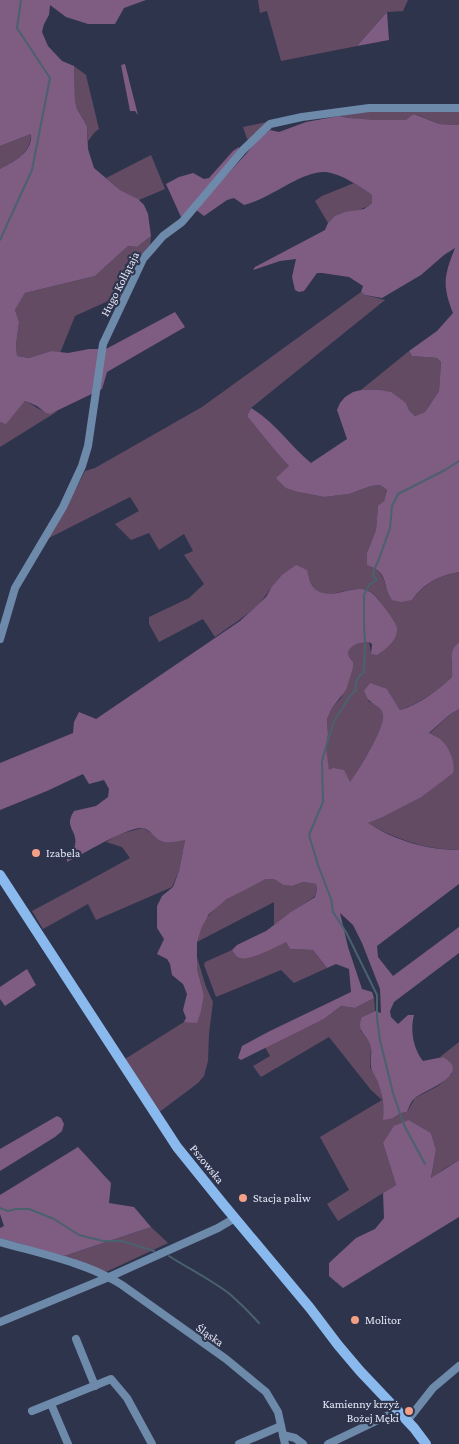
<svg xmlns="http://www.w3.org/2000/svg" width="459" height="1444" viewBox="0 0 459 1444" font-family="'Crimson Pro',serif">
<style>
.green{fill:#634b64}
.forest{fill:#7f5c82}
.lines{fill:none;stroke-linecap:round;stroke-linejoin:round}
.stream{stroke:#4a616e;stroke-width:2}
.street{stroke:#6d8aaa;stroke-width:8}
.secondary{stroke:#8ab9ed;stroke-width:10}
.poi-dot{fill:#f49f86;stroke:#2f344d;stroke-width:2}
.labels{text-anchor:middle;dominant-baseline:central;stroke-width:4.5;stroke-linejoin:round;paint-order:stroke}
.street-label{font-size:12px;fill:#e5e8f8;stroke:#2f344d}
.poi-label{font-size:12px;fill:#e5e8f8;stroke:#2f344d;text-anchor:start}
</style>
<rect width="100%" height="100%" fill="#2f344d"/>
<g class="green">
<path d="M258,0H408L403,11L387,12L357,46L281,61L267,11L260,13Z"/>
<path d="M74,66L86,75L99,129L95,132L88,141L87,126L77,109L75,101Z"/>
<path d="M459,110V125L439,124L415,114L407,120C384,120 361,121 339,116L368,111Z"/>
<path d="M272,121L249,140L247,139L243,127Z"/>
<path d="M31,134C31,153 15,161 0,169V146Z"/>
<path d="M151,155L165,189L139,200L120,190L106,178Z"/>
<path d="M354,183L372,195V203C357,215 344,207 328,223L315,201L322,196Z"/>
<path d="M151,236L150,245L138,260L118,303L117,297L75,316L60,353L51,351L29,358L17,356L16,345L19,322L15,310L25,293L95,276L128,246L137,247Z"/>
<path d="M361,292L365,295L385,300L251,408L247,416L277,453L289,466L298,492L324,497L349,494L371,486L380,485L387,490L384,501L378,507L376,530L367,553V565C379,570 383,574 386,587L412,600C424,584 439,575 459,572V642C455,645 451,654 451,660C451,666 453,671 452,677C437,691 419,704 400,710L387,689L368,701C374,704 381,706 383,713C387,726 358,770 350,783L329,771L325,748L328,734L327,719L332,708L341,698L353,668V662L349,657L348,652C353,643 360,643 369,642L371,653L386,611C382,605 377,596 371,592C351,580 320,611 309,578L270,589C259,609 233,624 215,637L203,619L159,642L149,624V617L189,598L204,584L184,555L193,551L184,534L159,550L149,533L131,540L115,524L139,511L130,497L47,539L65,510L85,471L95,468L202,407Z"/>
<path d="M409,351L412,356L437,358L441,362L439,391L425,412L415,416L409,410L406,403L380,390H361Z"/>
<path d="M25,401C36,406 45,416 58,411L0,447V422L6,423Z"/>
<path d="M459,709V850C426,850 396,839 367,823L383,817L420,798L429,734L449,715Z"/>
<path d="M143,828L155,835L161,841L167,842L185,840L179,871L172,887L96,920L88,904L43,929L32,911L90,880L130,858L122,847L106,842L119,834Z"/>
<path d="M266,879H274L283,885L292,886L303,882L316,884L317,890L315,896L274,925V902L197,942C200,933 203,921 210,914C224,897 247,889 266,879Z"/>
<path d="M286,942L290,949L313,950L327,968L294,983L281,970L216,997L204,965L205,962L232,950C236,957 239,958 248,958Z"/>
<path d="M196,954L206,987L213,1002L209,1034L208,1061L204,1076L198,1083L158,1113L125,1059L184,1022H197L201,1012L204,995L197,969Z"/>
<path d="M374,998L375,1011L362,1017L361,1031L369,1041L371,1047L370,1067L376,1076L380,1087L384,1109L393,1118L401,1113L407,1112L415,1098L438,1086L452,1074L443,1057H440L459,1042V1160L444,1169L431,1179L436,1150L431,1133L409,1120L383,1143L396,1185L338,1221L327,1204L349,1190L320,1137L382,1100L371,1090L329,1037L261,1077L253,1066L270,1056L265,1047L324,1019L341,1006L355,1008Z"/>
<path d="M151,1227L168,1243L106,1272L64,1256Z"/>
</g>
<g class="forest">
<path d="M0,0H146L124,8L115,24H88L66,17L50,5L49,15L44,24L42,32L48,46L62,61L74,66L75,101L77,109L87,126L88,149L94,168L120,190L138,199L144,205L148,214L151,236L137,247L128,246L95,276L25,293L15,310L19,322L16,345L17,356L29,358L51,351L68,353L89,349H106L175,312L185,327L107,372L102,389L50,414L46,413L37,406L25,401L6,424L0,422V169C14,162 33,152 31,134L0,146Z"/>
<path d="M387,12L389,40L357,46Z"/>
<path d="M125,64L138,115L135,111H130L121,65Z"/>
<path d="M414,114L439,124L459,125V572C439,575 423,584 412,600L401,602L392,600C381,582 390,574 367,565V553L376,530L378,506L384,501L387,490L380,485L371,486L349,494L324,497L298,492L286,488L276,478L289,466L277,453L247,416L251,408C275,422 290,446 311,463L347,439L337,410L340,403L345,397L353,392L361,390H380L391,392L406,403L409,410L415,416L425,412L439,391L441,362L437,358L412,356L409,351L437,331L453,313C442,285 444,276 455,248L444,255L421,275L382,298L365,295L361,292L363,286L349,277L322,273H317L304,291L299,292L295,290L292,277L296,259L280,261L253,270L255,267L325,230L328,223L335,216L345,212L364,209L372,203V195C359,186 342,174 326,172C302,170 270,199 244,205L234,198L227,200L204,216L195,209L247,153L256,141L270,130L279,132L306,122L339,116L349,118L375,120H406Z"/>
<path d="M239,147L240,150L185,215L181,217L166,184L179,177L193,173L204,179L209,178L233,151Z"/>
<path d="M296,565L307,570C309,579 311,588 320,592C335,597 348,588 362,589C366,590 370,591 373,594C377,597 397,623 397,628C398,640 386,649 377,655L371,654L372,644L369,642C360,643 353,643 348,652L349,657L353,662V668L346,690L332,708L327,719L328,734L326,748L329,770L333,768L344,770L350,782C358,771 385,728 383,715C382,707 375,706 370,701C367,699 366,695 364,691L370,683L387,689L400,710C419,705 438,690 452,677C453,663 447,652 459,642V709L449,715L429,733C432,735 437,737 440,739C449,746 456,763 453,773L420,798L383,817L368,823C394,840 427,850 459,850V884L377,946L378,957L393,976L459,927V953L394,1002L390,1011L391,1017L398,1024L408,1015H414C410,1030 413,1048 423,1061L443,1057C446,1059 451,1062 452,1065C459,1079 423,1091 415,1098C411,1101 409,1107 407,1112L401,1113L393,1118L383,1120C385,1107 382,1094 378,1082C376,1077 372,1072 371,1067C370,1061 372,1054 371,1048C369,1034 355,1033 362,1017L375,1011L381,1013L380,989L362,943L353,925L340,913L348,947L362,989L372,992L374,998L355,1008L341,1006L324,1019L241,1060L238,1058L242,1046L270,1031L351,992L349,969L336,964L327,968L313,950L290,949L286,942C276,947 250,961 240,958C236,957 234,953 232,950L237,945L266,931L291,912L315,897L317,890L316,884L303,882L292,886L283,885L274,879H266L227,899L209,914L202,927L197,942V969L204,995L201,1012L197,1023L184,1022L186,1018L183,1010L187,994L183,984L172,975L170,964L167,959L157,954L164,939L157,928V906L162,896L173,887L179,871L185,840C178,841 167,844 161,841C155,839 151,829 142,828C127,827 83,854 67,862V853L75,846C78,829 63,828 74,811L96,806L108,797L109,789L104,780L89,784L83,774L47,791L0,810V763L73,733L74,722L79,712L96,719L240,621L266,597L271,588L282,575Z"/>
<path d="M27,969L36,985L5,1006L0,999V987Z"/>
<path d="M57,1116L61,1118L64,1124L62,1131L55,1137L0,1171V1149Z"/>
<path d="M409,1120L431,1133L436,1150L431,1178L459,1160V1217L343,1288L329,1276V1263L356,1238L375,1229L384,1218L383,1193L396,1185L383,1143L394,1126Z"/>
<path d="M78,1147L111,1183L109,1203L134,1207L151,1227L64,1256L0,1238V1228L4,1226L0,1214V1195Z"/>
</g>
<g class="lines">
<g class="stream">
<path d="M0,240L32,170L50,78L17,28L21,0"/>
<path d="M425,1164L404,1125L393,1093L380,1040L377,1018V995L346,932L333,912L331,899L318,865L309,835L323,802L322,761L328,740L334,721L350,696L356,690C355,681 357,678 364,672L365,644L364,625V595L369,585L377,580L373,576L374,570L379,559L390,528L392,506L398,494L445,470L459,461"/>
<path d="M0,1208L8,1211L16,1209H29L54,1219L79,1235L103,1241H122L154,1251"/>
<path d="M169,1256C189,1269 212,1280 231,1295C241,1304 250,1313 259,1323"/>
</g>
<g class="street">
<path d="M0,639L15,588L63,507L82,466L88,446L103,344L143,259L163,236L182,222L243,150L270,124L302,117L369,108H459"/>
<path d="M0,1242C38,1253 88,1263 122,1285L226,1359L266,1392L278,1412L285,1444"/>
<path d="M0,1322L109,1277L218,1228L235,1218"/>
<path d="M76,1339L95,1386"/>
<path d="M51,1404L68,1444"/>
<path d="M32,1411L111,1379L127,1398L152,1444"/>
<path d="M407,1421L433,1388L459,1366"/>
<path d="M283,1435L295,1438L303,1444"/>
<path d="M239,1444L281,1426"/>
<path d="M328,1444L397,1411"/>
</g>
<path class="secondary" d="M0,875L177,1147L223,1204L310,1308L338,1345L360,1371L414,1428L426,1444"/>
</g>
<g class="poi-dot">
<circle cx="36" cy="853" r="5"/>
<circle cx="243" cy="1198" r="5"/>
<circle cx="355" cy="1320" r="5"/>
<circle cx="409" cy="1411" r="5"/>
</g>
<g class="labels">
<g class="street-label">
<text transform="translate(120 284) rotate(-63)">Hugo Kołłątaja</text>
<text transform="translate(207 1164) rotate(51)">Pszowska</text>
<text transform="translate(210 1335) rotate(35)">Śląska</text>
</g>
<g class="poi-label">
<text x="46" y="853">Izabela</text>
<text x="253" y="1198">Stacja paliw</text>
<text x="365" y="1320">Molitor</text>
<text x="399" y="1404" text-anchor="end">Kamienny krzyż<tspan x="399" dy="14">Bożej Męki</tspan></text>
</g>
</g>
</svg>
